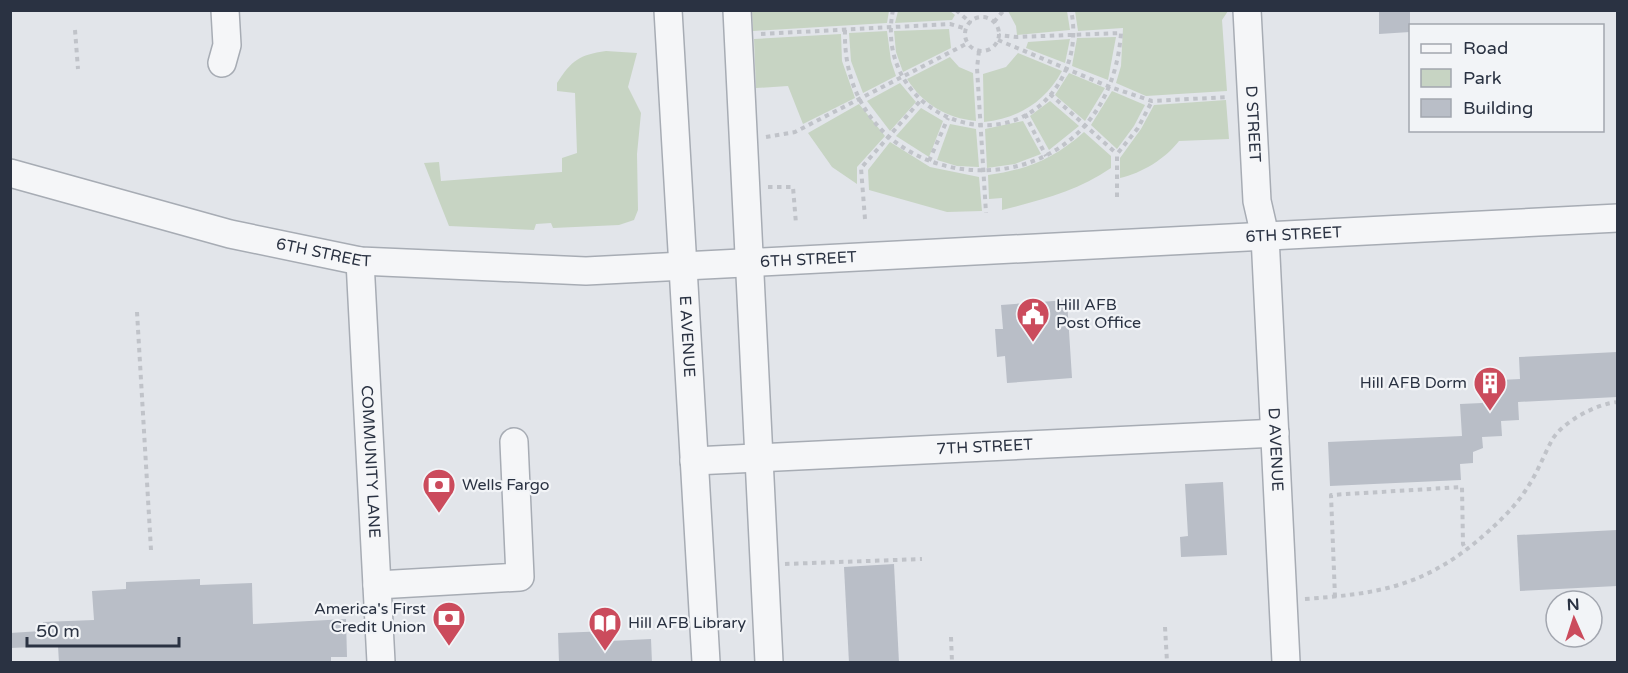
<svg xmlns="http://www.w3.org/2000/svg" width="1628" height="673" viewBox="0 0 1628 673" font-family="'Varela Round',sans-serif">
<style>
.green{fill:#c7d4c3}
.building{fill:#b9bec7}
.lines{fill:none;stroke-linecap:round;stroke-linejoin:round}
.minor-casing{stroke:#a7acb4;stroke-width:30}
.path{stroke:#c0c3c9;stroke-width:4;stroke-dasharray:4.5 4.5;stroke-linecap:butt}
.minor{stroke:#f5f6f8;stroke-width:27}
.labels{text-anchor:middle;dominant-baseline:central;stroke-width:4.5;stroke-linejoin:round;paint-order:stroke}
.street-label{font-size:16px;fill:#2a3242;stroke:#f2f4f7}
.poi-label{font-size:16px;fill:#2a3242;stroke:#f2f4f7;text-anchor:start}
</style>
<rect width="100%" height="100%" fill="#e2e5ea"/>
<g class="green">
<path d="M752,11V10L889,11L887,23L753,31Z"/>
<path d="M898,11H950L955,15L952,20L895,23Z"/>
<path d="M1008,11H1067L1070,30L1017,35L1016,26Z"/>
<path d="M1075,11H1228L1222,20L1227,91L1146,96L1116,83L1121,66L1123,28L1078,31Z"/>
<path d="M949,29L951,48L903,72L896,52L894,31Z"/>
<path d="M887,31L891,61L896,76L863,93L851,61L849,33Z"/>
<path d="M841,34L842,61L855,98L803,124L788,86L756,88L754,39Z"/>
<path d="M1116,37L1108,80L1072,66L1077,38Z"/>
<path d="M1070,39L1065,63L1026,48L1028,42Z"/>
<path d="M606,51L637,53L628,87L641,113L637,154L638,210L634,220L619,225L553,228L551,223L536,224L534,230L449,226L424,163L439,162L441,181L562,172V158L577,153L575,93L557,91V83C572,60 579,55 606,51Z"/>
<path d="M1018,53L1062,71C1045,102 1019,118 984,122L983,74L1006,67Z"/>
<path d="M950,57L959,67L973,73L976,121C946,118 923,104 907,79Z"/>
<path d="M1069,73L1105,88L1085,121L1055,95Z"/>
<path d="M900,83L916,102L890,131L867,101Z"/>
<path d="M1112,91L1145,105L1134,126L1117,149L1091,125Z"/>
<path d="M1226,100L1229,139L1179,141C1165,159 1142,173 1120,178V158L1141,129L1154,105Z"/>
<path d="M1050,101L1079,126L1049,150L1030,116Z"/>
<path d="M859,104L885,136L857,167V184L832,167L808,133Z"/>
<path d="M921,108L943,121L929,157L896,136Z"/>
<path d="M1023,121L1041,154L1015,164L987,168L985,129Z"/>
<path d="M950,124L976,129L979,167L957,166L937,160Z"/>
<path d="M1084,132L1111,156V168C1078,191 1041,200 1002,210V198L989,199L988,175C1027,170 1055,158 1084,132Z"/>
<path d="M890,142L930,167L979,177L982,211L947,212L869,190L868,170Z"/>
</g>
<g class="building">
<path d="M1379,10H1410V32L1379,34Z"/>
<path d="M1067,300L1072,378L1007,383L1005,356L997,357L995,329H1003L1001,305Z"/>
<path d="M1617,352V397L1518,402L1519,420L1501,421L1502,436L1482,437L1483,448L1473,452V463L1460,464L1461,480L1330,486L1328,442L1462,436L1460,404L1482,403L1481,381L1520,379L1519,357Z"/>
<path d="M1223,482L1227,555L1181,557L1180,537L1188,536L1185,484Z"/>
<path d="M1617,530V586L1520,591L1517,535Z"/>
<path d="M894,564L899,663H849L844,567Z"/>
<path d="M200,579V585L252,583L253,624L346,619L347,657H331V663H59L58,646L10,648V633L41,631L43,622L94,620L92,591L126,589V582Z"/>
<path d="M609,631V641L651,639L652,663H559L558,633Z"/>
</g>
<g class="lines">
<g class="minor-casing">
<g id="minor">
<path id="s1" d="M668,10L706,662"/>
<path d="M737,10L769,662"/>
<path id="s2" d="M1247,10L1257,201L1265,236L1286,662"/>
<path d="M222,63L227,45L225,10"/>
<path id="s3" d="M10,173L230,234L360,261L586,271L1618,218"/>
<path id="s4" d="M360,261L381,662"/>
<path id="s5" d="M694,461L1275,433"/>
<path d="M377,585L520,577L514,442"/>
</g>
</g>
<g class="path">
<path d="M893,10C872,115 1011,171 1062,78C1073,57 1076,33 1071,10"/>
<path d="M956,10L971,23"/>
<circle cx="982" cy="34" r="17"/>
<path d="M994,22L1004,10"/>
<path d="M75,30L78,69"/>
<path d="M845,30C840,207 1107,226 1121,33L1017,37L999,35"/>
<path d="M761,34L950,24L967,29"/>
<path d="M998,40L1110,87L1152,101L1229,97"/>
<path d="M979,51L977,68L986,213"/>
<path d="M1050,94L1117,154"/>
<path d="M1025,114L1046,156"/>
<path d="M766,137L795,132L968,43"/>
<path d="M929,161L948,118"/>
<path d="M768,187H793L796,224"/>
<path d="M1117,197V154L1138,128L1152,101"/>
<path d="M865,219L861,168L920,101"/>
<path d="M137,312L151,550"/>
<path d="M785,564L922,559"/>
<path d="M1335,597L1331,495L1462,487L1463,544L1466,550"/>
<path d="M1305,599C1374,594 1420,588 1476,542C1495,526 1516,507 1529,485C1538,471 1544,455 1552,440C1562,422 1598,403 1618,402"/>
<path d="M1165,627L1167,662"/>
<path d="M951,637L952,662"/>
</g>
<use href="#minor" class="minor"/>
</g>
<defs>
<g id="civic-pin" transform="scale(1.725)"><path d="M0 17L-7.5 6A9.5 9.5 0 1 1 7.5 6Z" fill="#cb4b5c" stroke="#f2f4f7"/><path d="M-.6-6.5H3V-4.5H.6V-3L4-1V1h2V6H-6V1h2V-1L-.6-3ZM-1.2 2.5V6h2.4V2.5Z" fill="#fff"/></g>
<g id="building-pin" transform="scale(1.725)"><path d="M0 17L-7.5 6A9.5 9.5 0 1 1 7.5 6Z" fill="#cb4b5c" stroke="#f2f4f7"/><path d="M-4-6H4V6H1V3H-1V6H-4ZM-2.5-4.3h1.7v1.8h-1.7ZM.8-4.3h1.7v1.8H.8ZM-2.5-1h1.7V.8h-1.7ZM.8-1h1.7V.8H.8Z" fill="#fff"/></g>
<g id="bank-pin" transform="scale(1.725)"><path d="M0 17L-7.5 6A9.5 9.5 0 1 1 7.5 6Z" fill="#cb4b5c" stroke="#f2f4f7"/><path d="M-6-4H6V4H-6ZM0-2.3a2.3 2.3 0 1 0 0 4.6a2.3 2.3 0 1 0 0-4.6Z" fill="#fff"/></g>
<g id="library-pin" transform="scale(1.725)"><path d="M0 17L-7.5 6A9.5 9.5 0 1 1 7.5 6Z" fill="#cb4b5c" stroke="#f2f4f7"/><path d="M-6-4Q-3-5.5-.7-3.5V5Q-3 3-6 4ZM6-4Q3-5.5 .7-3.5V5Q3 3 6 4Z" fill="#fff"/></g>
</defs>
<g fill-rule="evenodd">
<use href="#civic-pin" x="1033" y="314"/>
<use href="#building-pin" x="1490" y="383"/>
<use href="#bank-pin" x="439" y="485"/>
<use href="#bank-pin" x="449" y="618"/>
<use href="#library-pin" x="605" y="623"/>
</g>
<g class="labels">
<g class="street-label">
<text stroke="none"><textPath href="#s2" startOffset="114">D STREET</textPath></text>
<text stroke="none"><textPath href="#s3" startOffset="1296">6TH STREET</textPath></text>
<text stroke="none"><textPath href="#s3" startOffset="324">6TH STREET</textPath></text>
<text stroke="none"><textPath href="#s3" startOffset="810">6TH STREET</textPath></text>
<text stroke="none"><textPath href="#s1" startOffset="327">E AVENUE</textPath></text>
<text stroke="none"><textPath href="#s5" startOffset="291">7TH STREET</textPath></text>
<text stroke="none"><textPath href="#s2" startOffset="441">D AVENUE</textPath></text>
<text stroke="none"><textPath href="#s4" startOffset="201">COMMUNITY LANE</textPath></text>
</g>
<g class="poi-label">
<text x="1056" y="305">Hill AFB<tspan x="1056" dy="18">Post Office</tspan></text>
<text x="1467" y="383" text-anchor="end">Hill AFB Dorm</text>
<text x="462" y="485">Wells Fargo</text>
<text x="426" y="609" text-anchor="end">America's First<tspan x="426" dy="18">Credit Union</tspan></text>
<text x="628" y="623">Hill AFB Library</text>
</g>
</g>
<rect width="1628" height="673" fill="none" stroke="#2a3242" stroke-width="24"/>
<rect x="1409" y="24" width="195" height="108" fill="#f2f4f7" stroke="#a2a6af" stroke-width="1.5"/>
<rect x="1421" y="44" width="30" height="9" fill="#f5f6f8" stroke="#a2a6af" stroke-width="1.5"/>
<text x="1463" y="54" font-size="18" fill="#2a3242">Road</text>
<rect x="1421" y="69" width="30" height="18" fill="#c7d4c3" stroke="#a2a6af" stroke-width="1.5"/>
<text x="1463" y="84" font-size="18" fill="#2a3242">Park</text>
<rect x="1421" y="99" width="30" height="18" fill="#b9bec7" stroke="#a2a6af" stroke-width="1.5"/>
<text x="1463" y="114" font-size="18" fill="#2a3242">Building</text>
<g transform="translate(1574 619) rotate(357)"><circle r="28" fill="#f2f4f7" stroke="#a2a6af" stroke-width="1.5"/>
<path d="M0-4.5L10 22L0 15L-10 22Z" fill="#cb4b5c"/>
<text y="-9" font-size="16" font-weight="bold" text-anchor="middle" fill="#2a3242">N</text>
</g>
<path d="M27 637v9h152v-9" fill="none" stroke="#2a3242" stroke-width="3"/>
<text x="36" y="637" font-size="18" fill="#2a3242" stroke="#f2f4f7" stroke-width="4.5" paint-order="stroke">50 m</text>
</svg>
